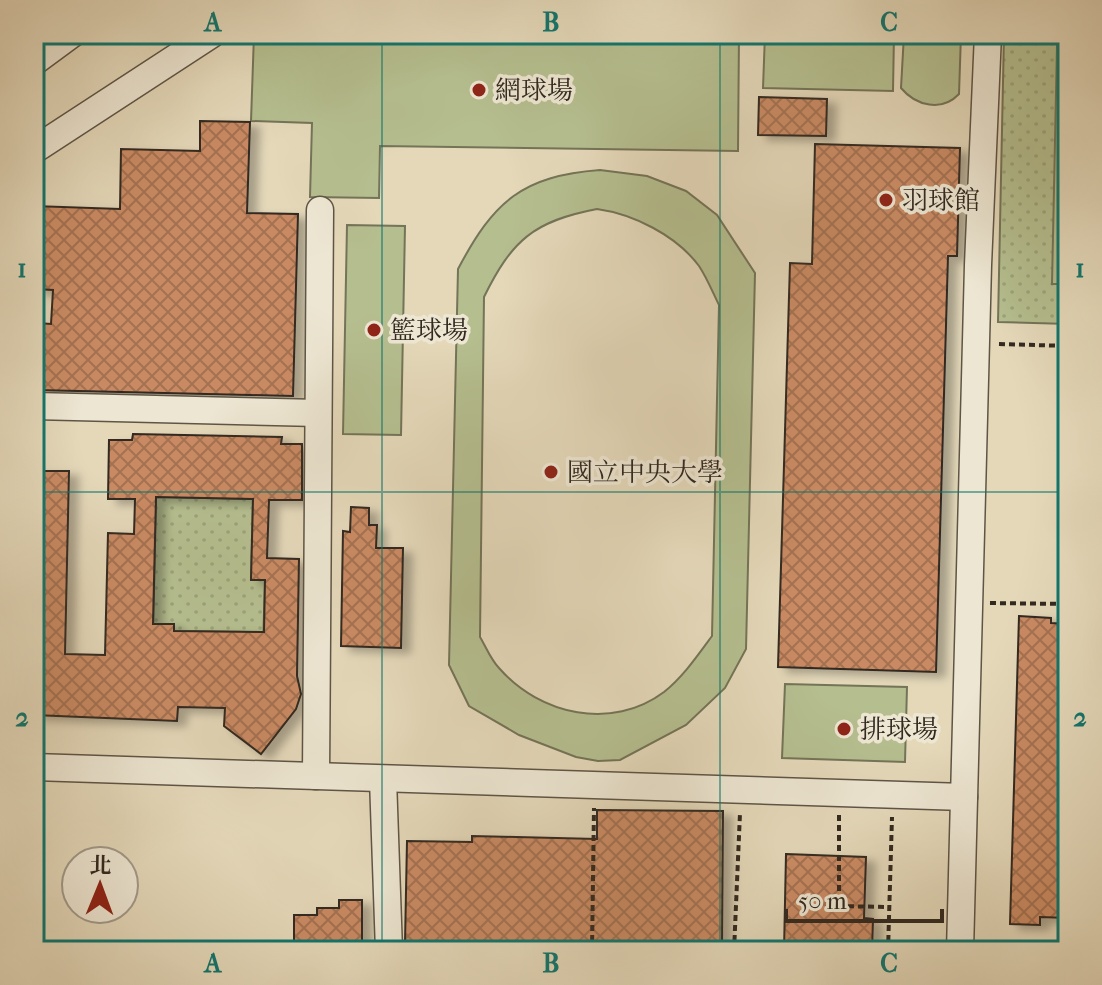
<svg xmlns="http://www.w3.org/2000/svg" width="1102" height="985" viewBox="0 0 1102 985" font-family="'IM FELL French Canon','Noto Serif TC',serif">
<style>
.green{fill:url(#green-dots);stroke:#747458;stroke-width:2}
.pitch{fill:#b5be8f;stroke:#747458;stroke-width:2;fill-rule:evenodd}
.building{fill:url(#building-cross-hatch);stroke:#322920;stroke-width:2;fill-rule:evenodd;filter:url(#shadow)}
.lines{fill:none;stroke-linecap:round;stroke-linejoin:round}
.minor-casing{stroke:#5e5546;stroke-width:29}
.path{stroke:#322920;stroke-width:4;stroke-dasharray:6 4;stroke-linecap:butt}
.minor{stroke:#ede6d2;stroke-width:26}
.grid{fill:none;stroke:#0f766e;stroke-width:2;stroke-opacity:0.55}
.poi-dot{fill:#8f2418;stroke:#ede6d2;stroke-width:3}
.labels{text-anchor:middle;dominant-baseline:central;stroke-width:7;stroke-linejoin:round;paint-order:stroke}
.poi-label{font-size:26px;fill:#322920;stroke:#ede6d2;text-anchor:start}
.neatline{fill:none;stroke:#0f766e;stroke-width:3}
.grid-label{font-size:26px;text-anchor:middle;font-weight:bold;fill:#0f766e}
</style>
<defs>
<pattern id="green-dots" width="8" height="8" patternUnits="userSpaceOnUse" patternTransform="scale(2)"><rect width="8" height="8" fill="#b5be8f"/><path d="M2 2h.1M6 6h.1" fill="none" stroke="#9ca37b" stroke-width="1.8" stroke-linecap="round"/></pattern>
<pattern id="building-cross-hatch" width="8" height="8" patternUnits="userSpaceOnUse" patternTransform="scale(2)"><rect width="8" height="8" fill="#c98a63"/><path d="M0 0l8 8M0 8l8-8" fill="none" stroke="#a47151"/></pattern>
<filter id="shadow"><feDropShadow dx="9" dy="5" stdDeviation="4" flood-color="#0004"/></filter>
</defs>
<rect width="100%" height="100%" fill="#e4d8b9"/>
<filter id="stains"><feTurbulence type="fractalNoise" baseFrequency=".0025" numOctaves="4"/><feColorMatrix values="0 0 0 0 .2 0 0 0 0 .09 0 0 0 0 .02 0 0 0 .5 -.17"/></filter>
<radialGradient id="worn" r=".72"><stop offset=".6" stop-color="#630" stop-opacity="0"/><stop offset="1" stop-color="#630" stop-opacity=".3"/></radialGradient>
<g class="green">
<path d="M1004,34H1068V324L998,322Z"/>
<path d="M156,497L253,499L251,579L265,580L263,645L254,632L174,631L153,636Z"/>
</g>
<g class="pitch">
<path d="M254,34H739L738,151L380,146L379,198L310,197L312,123L251,121Z"/>
<path d="M765,34H894L893,91L763,88Z"/>
<path d="M904,34H961L959,94C942,112 916,106 901,88Z"/>
<path d="M1057,45L1068,46V284H1052Z"/>
<path d="M600,170L647,176L686,191L717,215L755,273L746,649L725,688L686,725L620,760L598,761L576,757L519,735L469,706L449,665L458,269C494,201 522,176 600,170ZM597,209C633,214 676,235 699,266C707,278 713,293 719,305L712,636C698,655 683,677 664,692C612,731 540,715 499,668C491,660 486,647 480,637L484,297C512,240 534,221 597,209Z"/>
<path d="M347,225L405,226L401,435L343,434Z"/>
<path d="M785,684L907,687L905,762L782,758Z"/>
</g>
<g class="building">
<path d="M759,97L827,99L826,136L758,135Z"/>
<path d="M200,121L250,122L247,213L298,214L293,396L36,390L38,323L51,324L53,290L34,289V206L120,209L121,149L200,151Z"/>
<path d="M815,144L960,148L957,256H948L936,672L778,667L790,263L812,264Z"/>
<path d="M133,434L282,437L281,444H302V500H269L267,558L299,559L297,676L301,694L296,709L261,754L224,726L225,708L178,707L177,721L34,715V471H69L65,654L105,655L108,533L134,534L135,499H108L109,440H132ZM156,497L253,499L251,580H265L264,632L174,631V624H153Z"/>
<path d="M351,507L369,508V525H377L376,548H403L401,648L341,646L343,531L350,532Z"/>
<path d="M1019,616L1051,618V623L1068,624V918L1040,917V925L1010,924Z"/>
<path d="M597,810L723,811L722,944L405,943L407,841L472,842V836L597,839Z"/>
<path d="M786,854L866,857L864,918L873,919L872,951H784Z"/>
<path d="M339,900H362V942L349,941V951H294V915H317V908H339Z"/>
</g>
<g class="lines">
<g class="minor-casing">
<g id="minor">
<path d="M34,62L72,34"/>
<path d="M34,150L212,34"/>
<path d="M34,406L318,413"/>
<path d="M34,767L964,797"/>
<path d="M316,776L320,210"/>
<path d="M383,779L389,951"/>
<path d="M960,951L978,265L988,34"/>
</g>
</g>
<g class="path">
<path d="M999,344L1068,346"/>
<path d="M990,603L1068,604"/>
<path d="M839,815V906L889,907"/>
<path d="M592,951L594,808"/>
<path d="M734,951L740,813"/>
<path d="M888,951L892,817"/>
</g>
<use href="#minor" class="minor"/>
</g>
<path class="grid" d="M382,34V951M720,34V951M34,492H1068"/>
<g class="poi-dot">
<circle cx="479" cy="90" r="8"/>
<circle cx="886" cy="200" r="8"/>
<circle cx="374" cy="330" r="8"/>
<circle cx="551" cy="472" r="8"/>
<circle cx="844" cy="729" r="8"/>
</g>
<g class="labels">
<g class="poi-label">
<text x="495" y="90">網球場</text>
<text x="902" y="200">羽球館</text>
<text x="390" y="330">籃球場</text>
<text x="567" y="472">國立中央大學</text>
<text x="860" y="729">排球場</text>
</g>
</g>
<rect width="1102" height="985" fill="none" stroke="#e4d8b9" stroke-width="88"/>
<g transform="translate(100 885) rotate(1)"><circle r="38" fill="#ede6d2" stroke="#a29a8b" stroke-width="2"/>
<path d="M0-6L14 30L0 20L-14 30Z" fill="#8f2418"/>
<text y="-12" font-size="22" font-weight="bold" text-anchor="middle" fill="#322920">北</text>
</g>
<path d="M786 909v12h156v-12" fill="none" stroke="#322920" stroke-width="4"/>
<text x="798" y="909" font-size="24" fill="#322920" stroke="#ede6d2" stroke-width="6" paint-order="stroke">50 m</text>
<rect x="44" y="44" width="1014" height="897" class="neatline"/>
<g class="grid-label">
<text x="213" y="31">A</text>
<text x="551" y="31">B</text>
<text x="889" y="31">C</text>
<text x="22" y="277">1</text>
<text x="1080" y="277">1</text>
<text x="22" y="726">2</text>
<text x="1080" y="726">2</text>
<text x="213" y="972">A</text>
<text x="551" y="972">B</text>
<text x="889" y="972">C</text>
</g>
<rect width="100%" height="100%" filter="url(#stains)"/>
<rect width="100%" height="100%" fill="url(#worn)"/>
</svg>
